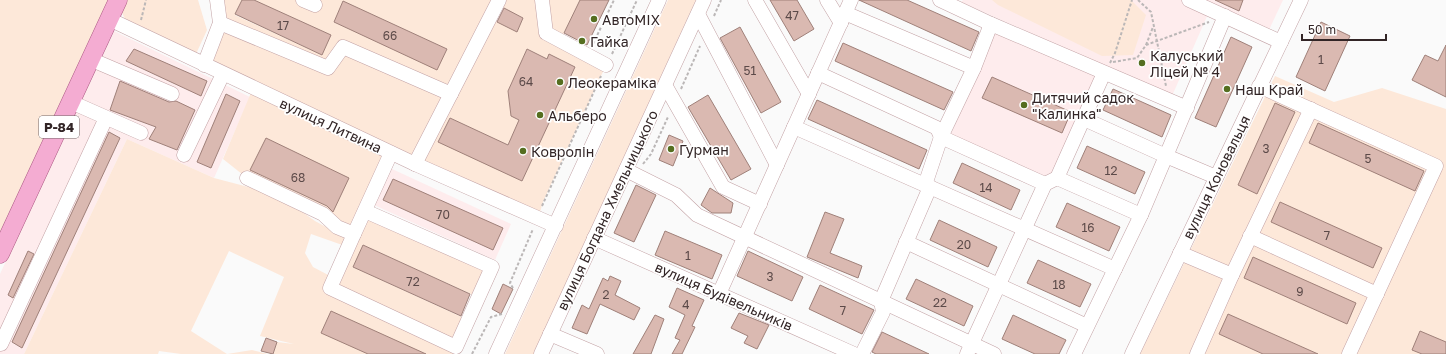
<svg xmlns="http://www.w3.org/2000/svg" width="1446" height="354" viewBox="0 0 1446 354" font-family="'Golos Text',sans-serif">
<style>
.built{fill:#feeced}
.green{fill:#fde8d9;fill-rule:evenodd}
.building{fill:#dab9b1;stroke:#9f8079}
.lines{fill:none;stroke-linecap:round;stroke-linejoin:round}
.minor-casing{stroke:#c3a2a5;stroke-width:15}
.major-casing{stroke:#ac5882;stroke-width:19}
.path{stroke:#bbb7b7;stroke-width:2;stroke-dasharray:3 2;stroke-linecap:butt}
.minor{stroke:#fff;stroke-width:14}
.major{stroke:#f4acd2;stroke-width:18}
.poi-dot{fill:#556e20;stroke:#fff;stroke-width:1.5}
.labels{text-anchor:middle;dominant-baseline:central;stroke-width:3.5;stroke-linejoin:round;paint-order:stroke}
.number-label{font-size:12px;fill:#5c4a49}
.shield{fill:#fff;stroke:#706667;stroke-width:1}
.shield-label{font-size:13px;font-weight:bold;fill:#322526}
.poi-label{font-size:14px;fill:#322526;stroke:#fff;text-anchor:start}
.street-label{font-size:14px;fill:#322526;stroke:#fff}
</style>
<rect width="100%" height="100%" fill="#fafafa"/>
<g class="built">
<path d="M963,0H1283L1269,30L1212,5L1172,96L961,2Z"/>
<path d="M114,31L250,97L214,178L127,139L24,354H0V274Z"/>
<path d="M995,31L1097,77L1055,172L1043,176L951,134Z"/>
<path d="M390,168L511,224L495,260L374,205Z"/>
</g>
<g class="green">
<path d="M0,0H108L0,232Z"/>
<path d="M126,0H198L207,30L196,54L127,23L122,13Z"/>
<path d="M217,0H242L235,15L322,55L331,35L254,0H580L561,40L607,63L543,202L538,219L391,153L365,210L492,267L453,354H273L277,342L294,344L260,336L284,277L229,251L191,331L227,354L252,350L268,354H181L159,351L158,354H24L127,139L214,178L264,191L290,203L315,221L350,240L354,234L247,178L223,159L253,88L204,65L220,23ZM343,1L447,49L437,69L334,22ZM500,6L523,18L517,32L494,20ZM527,49L547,59L550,55L575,67L522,181L438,141L450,118L508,145L519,120L511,116L508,91ZM311,234L348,247L332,277L313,267L305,253ZM363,245L473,295L464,318L353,267Z"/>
<path d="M668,0H696L534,354H505Z"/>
<path d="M992,0H1131L1146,15L1133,55L1102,56L998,5Z"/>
<path d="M1275,76L1334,102L1382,88L1446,109V354H1140Z"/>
</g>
<g class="building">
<path d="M242,0H254L331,35L322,55L235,14Z"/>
<path d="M580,0H609L587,45L564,33Z"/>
<path d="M770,0H797L814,29L794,41Z"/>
<path d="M859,0H907L979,32L971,51Z"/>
<path d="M1215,0H1243L1239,11Z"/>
<path d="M343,1L447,49L437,70L334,22Z"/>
<path d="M504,8L523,18L517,32L497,22Z"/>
<path d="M1321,22L1350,36L1325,91L1296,77Z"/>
<path d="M740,27L781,102L761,113L720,38Z"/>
<path d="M1231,37L1252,47L1216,127L1195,118Z"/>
<path d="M843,43L953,92L944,110L835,61Z"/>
<path d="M1446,45V97L1412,80L1425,55L1438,61Z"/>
<path d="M134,49L207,81L201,96L126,61Z"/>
<path d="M527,49L547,59L549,54L575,67L522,181L438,142L450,118L508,145L519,120L511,116L508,91Z"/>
<path d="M992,77L1071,112L1062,133L982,98Z"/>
<path d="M120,81L169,102L176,101L195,110L177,150L149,139L156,127L110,110Z"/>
<path d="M1113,89L1171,115L1162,137L1103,110Z"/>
<path d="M226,94L240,101L211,168L197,162Z"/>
<path d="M708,95L751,169L731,180L688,107Z"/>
<path d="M817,100L927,150L919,169L808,119Z"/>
<path d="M1275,103L1295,112L1257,194L1238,185Z"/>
<path d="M1318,123L1424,171L1415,191L1309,143Z"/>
<path d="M109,132L120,138L22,348L12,342Z"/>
<path d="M669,135L683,141L673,166L659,160Z"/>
<path d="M266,138L349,178L333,212L327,206L250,170Z"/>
<path d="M1087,146L1145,172L1135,194L1077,168Z"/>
<path d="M962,163L1020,190L1011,210L953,183Z"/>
<path d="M393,179L503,228L493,250L383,200Z"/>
<path d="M636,185L656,195L634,242L614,233Z"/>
<path d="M710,188L733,203L731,213H712L701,205Z"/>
<path d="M1280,202L1382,248L1373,268L1271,222Z"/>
<path d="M1067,203L1120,227L1109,251L1056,227Z"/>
<path d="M825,212L844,219L830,253L862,266L858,278L807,257Z"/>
<path d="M939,220L997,247L988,267L930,240Z"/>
<path d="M665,231L722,255L712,279L655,255Z"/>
<path d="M363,245L470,294L461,316L353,267Z"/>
<path d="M28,251L34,254L13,298L8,295Z"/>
<path d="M748,251L803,277L792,301L737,276Z"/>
<path d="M1253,257L1356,303L1347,324L1244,278Z"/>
<path d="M1038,260L1091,284L1080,307L1027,283Z"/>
<path d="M610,276L621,281L615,295L640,308L634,320L600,304L587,334L572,328L582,305L589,309L603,278L608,281Z"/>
<path d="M916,279L973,306L964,326L906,299Z"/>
<path d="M503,284L513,289L501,314L492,309Z"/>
<path d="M820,285L874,310L862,334L809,309Z"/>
<path d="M677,288L704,300L692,326L695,327L682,354H672L680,340L675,338L685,315L669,307Z"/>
<path d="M331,311L426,354H368L321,333Z"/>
<path d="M739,313L769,325L757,349L744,343L748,336L731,328Z"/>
<path d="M1228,314L1318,354H1263L1219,334Z"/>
<path d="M655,315L664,319L651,354H633Z"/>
<path d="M1013,315L1066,340L1059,354H1035L1002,339Z"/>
<path d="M1420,331L1446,342V354H1422L1412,350Z"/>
<path d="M882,332L929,354H876L872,352Z"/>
<path d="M266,338L277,342L273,354L261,351Z"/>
</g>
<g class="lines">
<g class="minor-casing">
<g id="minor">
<path d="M303,0L315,5"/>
<path d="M542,0L546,33L606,65"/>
<path d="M755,0L809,94"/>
<path d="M827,0L841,23"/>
<path d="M940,0L991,24L974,68L941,137"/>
<path d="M1189,0L1281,42"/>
<path d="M845,13L974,68"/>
<path d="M698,14L777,165"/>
<path d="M109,19L415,164L556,226"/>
<path d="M220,23L328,68L343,47L451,94"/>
<path d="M991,24L1187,108"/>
<path d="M90,59L172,94"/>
<path d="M204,65L220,23L217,0"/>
<path d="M818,73L937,128L941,137"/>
<path d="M665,85L723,187L760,204"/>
<path d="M1259,86L1436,166L1349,354"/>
<path d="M71,102L141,133"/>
<path d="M1084,119L1166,156L1225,16"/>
<path d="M794,127L1115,269"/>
<path d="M184,155L223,74"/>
<path d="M415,164L499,0"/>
<path d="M626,170L676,195L697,215L994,354"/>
<path d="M247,178L323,214L337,227L354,234L391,153"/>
<path d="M1057,178L1104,73"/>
<path d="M925,185L941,137L1045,184"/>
<path d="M354,234L330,288L456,347L492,267L365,211"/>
<path d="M1250,236L1377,294"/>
<path d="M594,238L854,354"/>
<path d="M906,242L1087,326"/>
<path d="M1180,253L1232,275"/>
<path d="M719,294L851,0"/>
<path d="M550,334L597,354"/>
<path d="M1,344L106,118"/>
<path d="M496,354L659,0"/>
<path d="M541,354L704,0"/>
<path d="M862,354L883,312L881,301L930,187"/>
<path d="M967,354L1045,184L1057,178L1141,215"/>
<path d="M1074,354L1141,215L1166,156L1216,177"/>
<path d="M1132,354L1301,0"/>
<path d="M1197,354L1232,275L1311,109"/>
</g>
</g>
<g class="major-casing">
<path id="major" d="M0,254L118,0"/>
</g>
<g class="path">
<path d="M1138,0L1151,12L1166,86"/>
<path d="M714,16L721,0"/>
<path d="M141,20L146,0"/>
<path d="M593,44L614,0"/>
<path d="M1146,45L1153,27"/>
<path d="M612,54L637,0"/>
<path d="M1113,62L1137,58L1146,45L1209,22"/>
<path d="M1110,63L1115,53L1132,0"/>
<path d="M681,89L700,46"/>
<path d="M643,164L651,154L668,117"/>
<path d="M542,206L601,76"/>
<path d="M513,288L510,283L533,229"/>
<path d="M472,354L491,317L502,314"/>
</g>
<use href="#minor" class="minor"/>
<use href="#major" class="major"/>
</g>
<g class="poi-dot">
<circle cx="594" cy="19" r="4"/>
<circle cx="582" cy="41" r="4"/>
<circle cx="1142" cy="63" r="4"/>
<circle cx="560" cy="82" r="4"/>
<circle cx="1227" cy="89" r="4"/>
<circle cx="1024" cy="105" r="4"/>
<circle cx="540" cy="115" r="4"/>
<circle cx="671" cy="149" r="4"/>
<circle cx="523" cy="151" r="4"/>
</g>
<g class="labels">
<g class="number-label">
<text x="792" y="15">47</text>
<text x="283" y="25">17</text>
<text x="390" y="35">66</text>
<text x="1321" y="59">1</text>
<text x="750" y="70">51</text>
<text x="526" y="81">64</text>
<text x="1266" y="148">3</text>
<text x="1368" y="158">5</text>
<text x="1111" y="170">12</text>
<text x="298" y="177">68</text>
<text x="986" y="187">14</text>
<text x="443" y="214">70</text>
<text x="1088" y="227">16</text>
<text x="1327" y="235">7</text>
<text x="964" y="244">20</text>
<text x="688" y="255">1</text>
<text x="770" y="276">3</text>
<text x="413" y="281">72</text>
<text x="1059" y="284">18</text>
<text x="1300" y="291">9</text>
<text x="606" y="294">2</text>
<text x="940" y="302">22</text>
<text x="686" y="304">4</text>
<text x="843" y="310">7</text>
</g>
<rect class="shield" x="39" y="116" width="40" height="22" rx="3"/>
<g class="shield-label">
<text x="59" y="127">Р-84</text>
</g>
<g class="poi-label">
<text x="602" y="19">АвтоMIX</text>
<text x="590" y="41">Гайка</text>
<text x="1150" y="55">Калуський<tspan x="1150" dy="16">Ліцей № 4</tspan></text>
<text x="568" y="82">Леокераміка</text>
<text x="1235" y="89">Наш Край</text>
<text x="1032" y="97">Дитячий садок<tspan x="1032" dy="16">"Калинка"</tspan></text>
<text x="548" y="115">Альберо</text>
<text x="679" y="149">Гурман</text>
<text x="531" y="151">Ковролін</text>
</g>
<g class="street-label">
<text transform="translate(331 125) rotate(25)">вулиця Литвина</text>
<text transform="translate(1216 177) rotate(-64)">вулиця Коновальця</text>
<text transform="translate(607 210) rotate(-65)">вулиця Богдана Хмельницького</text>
<text transform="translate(724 296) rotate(24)">вулиця Будівельників</text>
</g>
</g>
<path d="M1302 34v6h84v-6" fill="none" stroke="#322526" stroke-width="2"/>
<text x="1308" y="34" font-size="12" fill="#322526" stroke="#ffffff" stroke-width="3" paint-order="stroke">50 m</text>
</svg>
